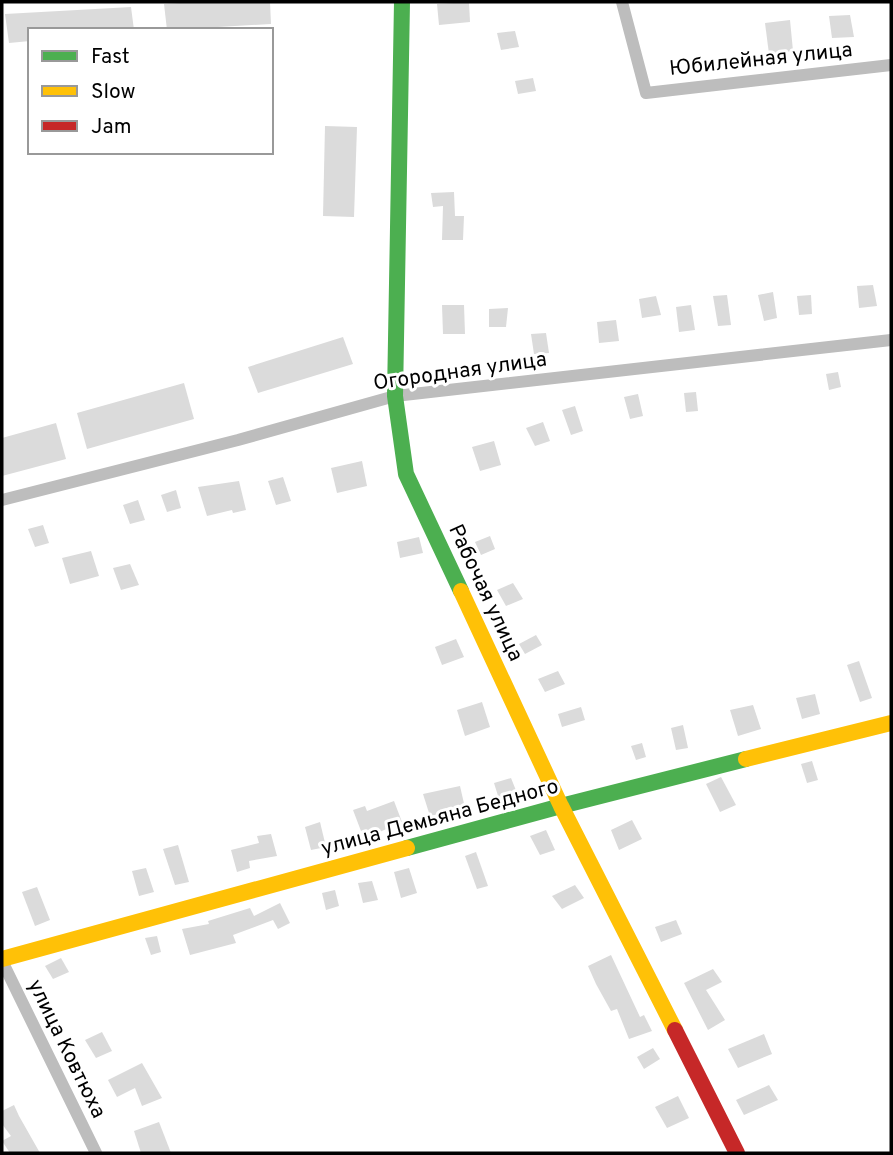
<svg xmlns="http://www.w3.org/2000/svg" width="893" height="1155" viewBox="0 0 893 1155" font-family="Overpass,sans-serif">
<style>
.building{fill:#dbdbdb}
.lines{fill:none;stroke-linecap:round;stroke-linejoin:round}
.street{stroke:#bdbdbd;stroke-width:12}
.fast{stroke:#4caf50;stroke-width:16}
.slow{stroke:#ffc107;stroke-width:16}
.jam{stroke:#c62828;stroke-width:16}
.labels{text-anchor:middle;dominant-baseline:central;stroke-width:6;stroke-linejoin:round;paint-order:stroke}
.street-label{font-size:21px;fill:#000;stroke:#fff}
</style>
<rect width="100%" height="100%" fill="#fff"/>
<g class="building">
<path d="M197,2H270L271,24L167,30L164,4Z"/>
<path d="M469,2L470,22L439,25L437,4Z"/>
<path d="M131,7L134,30H30V41L9,43L5,14Z"/>
<path d="M850,15L854,37L832,38L829,16Z"/>
<path d="M790,20L793,51L769,54L765,23Z"/>
<path d="M515,31L519,47L501,50L497,33Z"/>
<path d="M533,78L536,91L518,94L515,81Z"/>
<path d="M325,126L357,127L354,217L323,216Z"/>
<path d="M454,192L455,216H464L463,240H442L443,206L433,207L431,193Z"/>
<path d="M873,285L877,306L859,308L857,286Z"/>
<path d="M773,292L777,318L764,321L758,295Z"/>
<path d="M727,295L731,325L718,326L713,296Z"/>
<path d="M811,295L812,314L799,315L797,296Z"/>
<path d="M656,296L661,315L642,318L639,299Z"/>
<path d="M442,305H464L465,334H443Z"/>
<path d="M691,305L695,330L679,332L676,307Z"/>
<path d="M508,308L506,327H489V309Z"/>
<path d="M616,320L619,341L599,343L597,322Z"/>
<path d="M546,333L549,353L534,354L531,334Z"/>
<path d="M343,337L353,364L258,393L248,367Z"/>
<path d="M838,372L841,387L829,390L826,374Z"/>
<path d="M184,383L194,419L87,449L77,413Z"/>
<path d="M696,392L698,411L686,412L684,393Z"/>
<path d="M638,394L643,416L630,419L624,397Z"/>
<path d="M575,406L583,431L571,435L562,410Z"/>
<path d="M543,422L550,441L535,446L526,428Z"/>
<path d="M56,423L66,459L2,476V438Z"/>
<path d="M494,441L501,465L480,471L472,447Z"/>
<path d="M362,461L367,486L337,493L331,468Z"/>
<path d="M283,477L291,501L276,505L268,481Z"/>
<path d="M239,481L246,510L233,513L232,510L207,516L198,487Z"/>
<path d="M176,490L181,508L167,512L161,495Z"/>
<path d="M138,500L145,520L130,524L123,505Z"/>
<path d="M43,525L49,543L35,547L28,529Z"/>
<path d="M490,536L495,549L481,555L475,542Z"/>
<path d="M419,537L423,553L400,558L397,542Z"/>
<path d="M91,551L99,576L70,584L62,558Z"/>
<path d="M130,564L139,585L121,590L113,568Z"/>
<path d="M513,583L523,599L506,606L497,590Z"/>
<path d="M536,635L542,645L525,654L519,644Z"/>
<path d="M456,639L464,657L442,665L435,647Z"/>
<path d="M859,661L872,698L860,702L847,665Z"/>
<path d="M558,671L565,684L545,692L538,679Z"/>
<path d="M815,694L820,714L802,719L796,698Z"/>
<path d="M482,702L490,727L465,736L457,710Z"/>
<path d="M753,705L761,729L738,736L730,710Z"/>
<path d="M581,707L585,720L562,727L558,714Z"/>
<path d="M683,725L688,748L676,750L671,728Z"/>
<path d="M642,743L646,757L636,760L631,746Z"/>
<path d="M812,761L818,780L807,783L801,764Z"/>
<path d="M721,777L736,805L720,812L706,784Z"/>
<path d="M511,778L517,793L499,799L494,783Z"/>
<path d="M460,786L465,808L430,816L423,794Z"/>
<path d="M394,801L402,822L364,839L353,810L365,806L367,811Z"/>
<path d="M632,820L642,839L619,850L611,830Z"/>
<path d="M320,822L326,847L311,850L305,827Z"/>
<path d="M546,830L555,850L540,855L530,836Z"/>
<path d="M271,834L277,856L249,861L250,868L237,872L231,850L259,843L257,836Z"/>
<path d="M178,845L189,882L175,885L163,849Z"/>
<path d="M476,852L488,886L477,889L465,856Z"/>
<path d="M146,868L154,892L139,896L132,871Z"/>
<path d="M409,868L417,893L401,898L394,872Z"/>
<path d="M372,881L378,900L363,903L358,883Z"/>
<path d="M575,885L584,898L562,909L552,896Z"/>
<path d="M37,887L50,920L35,926L22,892Z"/>
<path d="M335,890L339,906L326,910L322,893Z"/>
<path d="M280,903L290,923L278,929L273,920L233,935L236,943L190,955L182,929L209,924L208,921L250,908L254,916Z"/>
<path d="M676,920L682,934L661,942L655,927Z"/>
<path d="M157,936L161,952L151,955L145,938Z"/>
<path d="M611,955L640,1017L644,1015L652,1031L629,1039L617,1009L611,1011L596,984L588,966Z"/>
<path d="M61,958L69,972L53,979L45,966Z"/>
<path d="M713,969L722,982L706,990L725,1020L708,1030L684,983Z"/>
<path d="M102,1032L112,1051L96,1058L85,1040Z"/>
<path d="M764,1034L772,1054L738,1068L728,1049Z"/>
<path d="M653,1048L660,1059L644,1069L637,1057Z"/>
<path d="M142,1063L162,1098L142,1106L135,1088L117,1097L108,1080Z"/>
<path d="M769,1085L778,1100L744,1115L736,1100Z"/>
<path d="M678,1096L689,1118L667,1128L655,1107Z"/>
<path d="M14,1105L19,1116L40,1153H10L2,1141L11,1136L2,1124V1111Z"/>
<path d="M159,1122L171,1153H141L134,1131Z"/>
</g>
<g class="lines">
<g class="street">
<path d="M622,2L646,93L891,65"/>
<path d="M2,500L238,440L395,396L891,340"/>
<path d="M2,961L96,1153"/>
</g>
<g class="fast">
<path d="M402,2L395,396L406,474L461,591"/>
<path d="M407,848L561,806L746,759"/>
</g>
<g class="slow">
<path d="M461,591L561,806L675,1030"/>
<path d="M746,759L891,723"/>
<path d="M2,959L407,848"/>
</g>
<path class="jam" d="M675,1030L737,1153"/>
</g>
<g class="labels">
<g class="street-label">
<text transform="translate(761 60) rotate(-6)">Юбилейная улица</text>
<text transform="translate(460 372) rotate(-8)">Огородная улица</text>
<text transform="translate(485 593) rotate(65)">Рабочая улица</text>
<text transform="translate(440 818) rotate(-15)">улица Демьяна Бедного</text>
<text transform="translate(66 1049) rotate(64)">улица Ковтюха</text>
</g>
</g>
<rect width="893" height="1155" fill="none" stroke="#000000" stroke-width="7"/>
<rect x="28" y="28" width="245" height="126" fill="#ffffff" stroke="#999999" stroke-width="2"/>
<rect x="42" y="51" width="35" height="10" fill="#4caf50" stroke="#999999" stroke-width="2"/>
<text x="91" y="63" font-size="21" fill="#000000">Fast</text>
<rect x="42" y="86" width="35" height="10" fill="#ffc107" stroke="#999999" stroke-width="2"/>
<text x="91" y="98" font-size="21" fill="#000000">Slow</text>
<rect x="42" y="121" width="35" height="10" fill="#c62828" stroke="#999999" stroke-width="2"/>
<text x="91" y="133" font-size="21" fill="#000000">Jam</text>
</svg>
